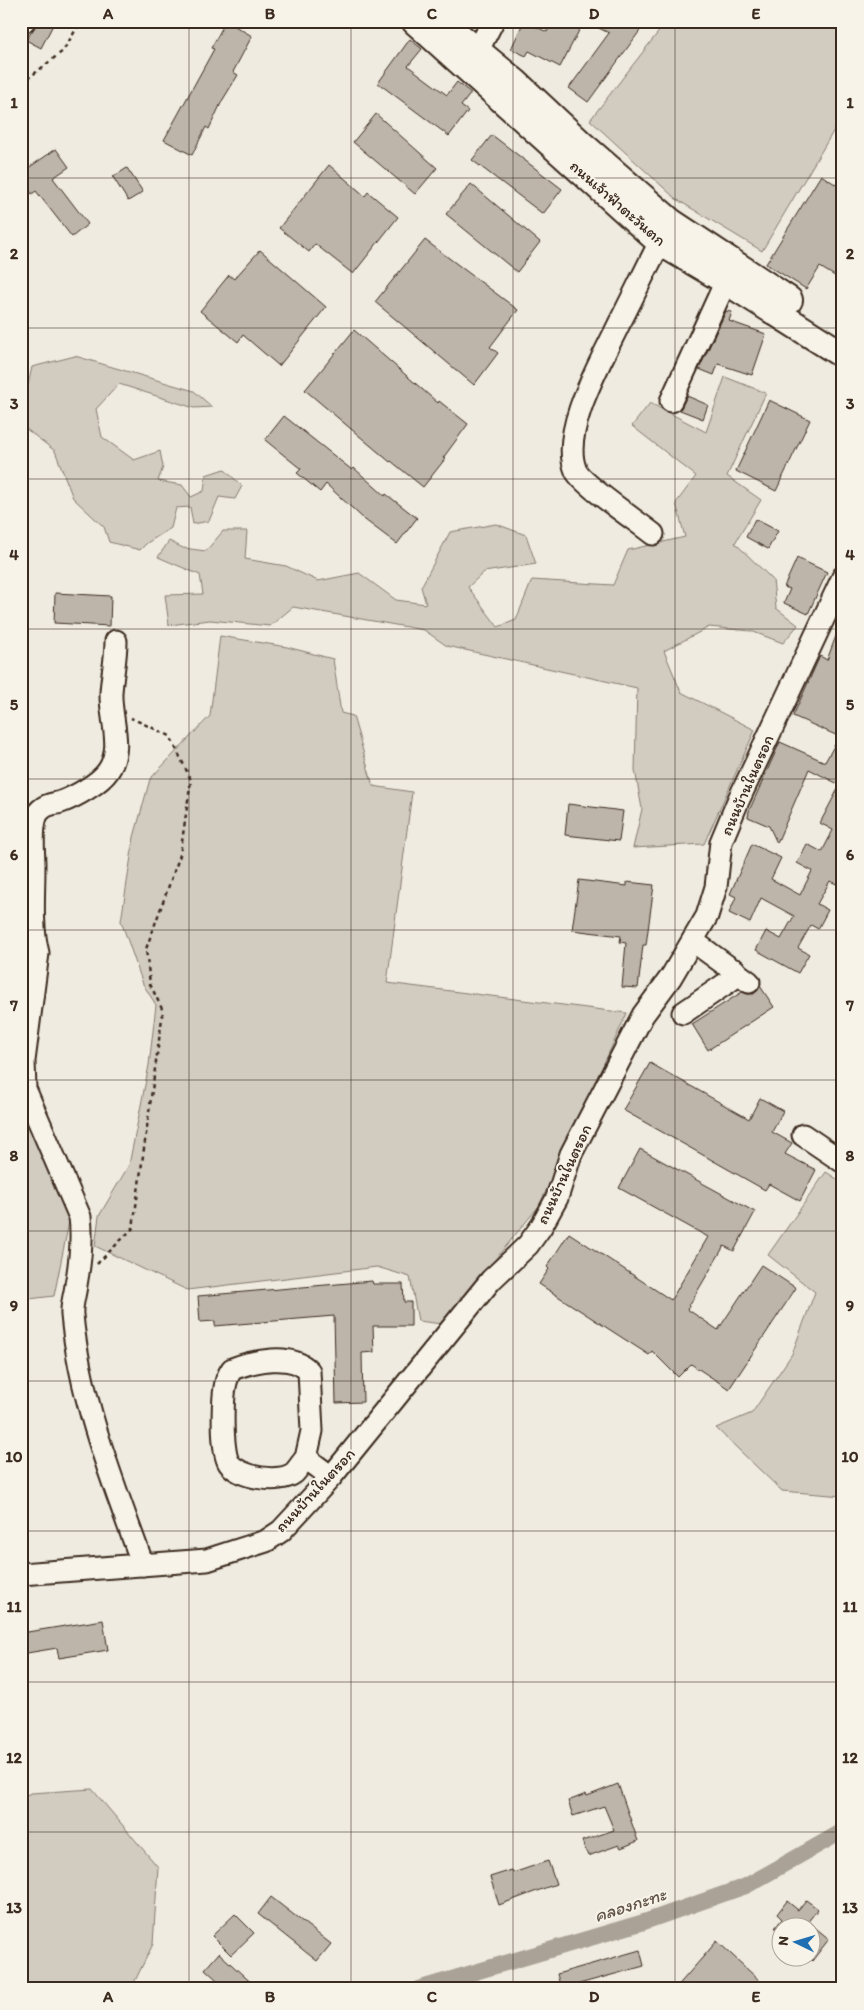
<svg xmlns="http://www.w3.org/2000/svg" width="864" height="2010" viewBox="0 0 864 2010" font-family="Itim,'Playpen Sans Thai',sans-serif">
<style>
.green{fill:#d1cbc0;stroke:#867a6f}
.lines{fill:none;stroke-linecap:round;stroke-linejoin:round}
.canal{stroke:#aaa296;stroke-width:16}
.building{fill:#bdb5aa;stroke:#3b2a1e}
.minor-casing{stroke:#3b2a1e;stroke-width:25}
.major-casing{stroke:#3b2a1e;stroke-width:30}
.path{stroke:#3b2a1e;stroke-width:2.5;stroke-dasharray:4 4;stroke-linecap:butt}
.minor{stroke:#f7f3e8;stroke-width:21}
.major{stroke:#f7f3e8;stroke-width:26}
.grid{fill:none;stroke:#3b2a1e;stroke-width:1;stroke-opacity:0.55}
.labels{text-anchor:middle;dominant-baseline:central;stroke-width:4;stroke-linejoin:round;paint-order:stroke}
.street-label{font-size:16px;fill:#3b2a1e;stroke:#f7f3e8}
.water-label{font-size:18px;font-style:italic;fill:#625448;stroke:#f7f3e8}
.neatline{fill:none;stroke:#3b2a1e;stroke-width:2}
.grid-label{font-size:16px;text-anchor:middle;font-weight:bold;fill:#3b2a1e}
</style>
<rect width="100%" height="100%" fill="#efebe0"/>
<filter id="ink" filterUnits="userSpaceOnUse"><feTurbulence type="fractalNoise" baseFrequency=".02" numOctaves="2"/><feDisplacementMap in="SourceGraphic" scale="10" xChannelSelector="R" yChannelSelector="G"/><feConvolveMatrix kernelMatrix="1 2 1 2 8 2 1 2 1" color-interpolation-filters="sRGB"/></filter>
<g filter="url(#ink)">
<g class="green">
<path d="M667,21H843V115L762,251L676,199L590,120Z"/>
<path d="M75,356L194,391L212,407L194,408L119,384L96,409L102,437L134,460L160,451L163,467L158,481L182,485L191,497L204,491L206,475L224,469L242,486L235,499L219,497L209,521L193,524L190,507L176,508L171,528L147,543L140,550L109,542L104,527L73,498L55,451L21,425V416L32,367Z"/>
<path d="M725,377L766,393L727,476L761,500L735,543L773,580L776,608L798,625L783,643L751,631L709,627L664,651L681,692L755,730L704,844L633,848L642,809L635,770L637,688L447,646L424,630L293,607L270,626L210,620L169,625L165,595L203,594L200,575L158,557L169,541L183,548L206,551L223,531H247L245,559L286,566L318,581L359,573L396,600L426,604L421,587L450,532L496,524L526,535L536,564L484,572L468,587L498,627L516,620L532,580L613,585L628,550L685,537L676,503L696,476L632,426L650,403L706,432Z"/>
<path d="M220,636L287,647L333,659L341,713L353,716L373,786L412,792L387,983L627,1013L539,1206L442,1324L418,1321L410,1277L377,1267L187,1290L95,1246L99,1216L129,1165L149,1065L156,1005L143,984L121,921L134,837L150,779L210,716Z"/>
<path d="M21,1099L70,1217L54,1296L21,1300Z"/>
<path d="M826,1172L843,1183V1496L782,1491L716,1428L752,1413L792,1354L815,1292L768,1255Z"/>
<path d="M92,1789L158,1867L153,1944L131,1989H21V1797L31,1793Z"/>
</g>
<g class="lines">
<path class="canal" d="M418,1989L644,1922L746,1886L843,1831"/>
</g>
<g class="building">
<path d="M36,21H55L41,48L26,40L35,27Z"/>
<path d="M226,21L252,36L233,72L238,75L222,101L209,129L206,127L192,155L164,140L214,49L211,48Z"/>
<path d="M524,21L547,32L552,21H584L560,67L529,51L526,56L511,49Z"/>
<path d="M584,21H647L588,102L569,88L609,33Z"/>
<path d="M410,39L422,49L408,66L447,95L457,82L471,93L461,106L468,111L449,136L378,83Z"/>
<path d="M376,114L437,168L415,194L353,142Z"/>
<path d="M492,135L562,189L543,214L472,160Z"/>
<path d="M56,149L69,167L53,178L88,224L72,237L36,191L32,194L21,178V173Z"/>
<path d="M329,165L365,196L368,192L398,217L353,274L315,244L309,252L279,228Z"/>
<path d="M127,168L143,192L128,201L113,177Z"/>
<path d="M821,175L843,189V281L820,267L806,289L766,264Z"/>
<path d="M471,184L540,242L517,272L446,214Z"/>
<path d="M425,240L518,310L490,347L498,353L474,385L375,302Z"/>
<path d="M260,250L326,307L279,366L243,335L238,342L200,311L229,275L234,279Z"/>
<path d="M726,311L732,312L729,321L766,334L752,375L718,364L714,375L699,369Z"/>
<path d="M354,330L438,403L439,401L468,424L443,458L445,459L423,487L391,461L390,462L305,390Z"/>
<path d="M687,396L708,405L703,419L680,410Z"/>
<path d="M769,400L810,420L776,491L736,471Z"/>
<path d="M284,416L352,470L354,468L385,496L386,494L417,518L397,544L365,520L326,484L320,492L297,473L301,469L265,440Z"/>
<path d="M755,519L778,531L768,549L746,537Z"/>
<path d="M797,558L827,572L808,614L784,603L790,589L784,587Z"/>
<path d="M55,593L111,596L110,626L54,623Z"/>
<path d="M842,620L843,724L838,736L793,716L820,656L827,660Z"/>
<path d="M843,730V887L830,881L817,904L828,910L818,929L811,925L798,948L809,954L798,973L756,950L766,931L781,939L794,916L761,898L750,923L729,913L736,897L730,894L752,844L781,858L771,879L800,895L812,871L797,863L807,844L822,852L833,830L820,823L840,785L809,769L777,843L769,826L748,817L749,811L780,742L825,762Z"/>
<path d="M568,804L623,811L619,841L565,835Z"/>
<path d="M579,880L627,886V882L654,885L646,945H643L638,988L622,987L626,943L620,942L621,936L572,930Z"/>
<path d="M760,986L774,1007L708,1050L692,1024L742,992L747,994H754Z"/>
<path d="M650,1063L749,1119L760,1098L783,1111L772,1132L792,1143L785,1154L816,1170L800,1201L769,1184L765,1190L623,1110Z"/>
<path d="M640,1149L755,1212L734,1251L724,1246L687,1309L718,1330L761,1265L796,1288L729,1389L691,1364L678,1377L652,1351L649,1355L539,1284L549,1269L547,1267L569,1233L671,1300L708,1237L619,1188Z"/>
<path d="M372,1281L373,1284H403L404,1302H411V1326H373L374,1352L362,1353L363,1402L336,1403L334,1316L215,1326V1321L200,1322L198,1296Z"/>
<path d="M103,1620L108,1650L59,1658L57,1648L21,1654V1633Z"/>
<path d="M618,1784L638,1841L621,1848L619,1845L588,1856L582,1841L614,1830L604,1806L573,1816L568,1801L586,1794L587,1796Z"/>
<path d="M548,1861L556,1884L499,1905L490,1877L512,1870L513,1873Z"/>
<path d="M271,1897L331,1944L317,1961L258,1914Z"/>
<path d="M806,1900L818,1909L803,1928H775L782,1919L777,1914L787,1901L798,1910Z"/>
<path d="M235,1914L254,1933L231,1955L212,1936Z"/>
<path d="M812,1925L829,1939L812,1961Z"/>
<path d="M717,1941L760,1981L753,1989H675Z"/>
<path d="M640,1950L644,1966L561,1989L557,1974Z"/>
<path d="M219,1953L258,1989H227L205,1969Z"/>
</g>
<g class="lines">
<g class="minor-casing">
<g id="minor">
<path d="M21,23L24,21"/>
<path d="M477,52L493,21"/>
<path d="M671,401L726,281"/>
<path d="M653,534C638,522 582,484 576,471C559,432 602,360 619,324C633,297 646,269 660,242"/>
<path d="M116,641C116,659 112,676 111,693C110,719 124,748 108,771C100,783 75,797 61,802C55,804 48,804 43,808C40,810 37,814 36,817C31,832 34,851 34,866C34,895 31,926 38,953L24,1061L25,1089L80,1217C83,1240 80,1263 76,1285C75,1295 71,1305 72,1315C80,1401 114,1485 143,1565"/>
<path d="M693,941L749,982"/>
<path d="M683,1013L731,980L735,970"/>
<path d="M803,1135L843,1162"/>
<path d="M306,1458C302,1462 298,1469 294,1473C280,1484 240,1478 229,1463C221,1452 222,1393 227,1379C228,1376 230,1372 232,1369C254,1361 291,1352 309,1371L312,1431L306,1458L331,1477"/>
<path d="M21,1574L207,1560L266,1541L281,1531L331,1477L491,1280L528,1245L541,1227L557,1198L571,1154L643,1015L671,977L707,916L716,887L721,842L738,801L843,577"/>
</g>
</g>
<g class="major-casing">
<g id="major">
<path d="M415,21L660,242L726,281L843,355"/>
<path d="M453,31L515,82L580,143L671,222L789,300"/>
</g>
</g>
<g class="path">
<path d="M21,84L63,51L81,21"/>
<path d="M97,1264L133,1228L163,1011L150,984L146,949L180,855L191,780L170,736L131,718"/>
</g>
<use href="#minor" class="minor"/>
<use href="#major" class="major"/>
</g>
</g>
<path class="grid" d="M189,21V1989M351,21V1989M513,21V1989M675,21V1989M21,178H843M21,328H843M21,479H843M21,629H843M21,779H843M21,930H843M21,1080H843M21,1231H843M21,1381H843M21,1531H843M21,1682H843M21,1832H843"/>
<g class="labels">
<g class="street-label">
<text transform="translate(618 203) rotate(41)">ถนนเจ้าฟ้าตะวันตก</text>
<text transform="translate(747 785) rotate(-66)">ถนนบ้านในตรอก</text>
<text transform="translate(564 1174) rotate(-65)">ถนนบ้านในตรอก</text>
<text transform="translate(315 1490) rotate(-47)">ถนนบ้านในตรอก</text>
</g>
<g class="water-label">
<text transform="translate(630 1905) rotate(-18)">คลองกะทะ</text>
</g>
</g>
<rect width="864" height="2010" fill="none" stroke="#f7f3e8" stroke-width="55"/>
<g transform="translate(796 1942) rotate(275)"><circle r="24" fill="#f7f3e8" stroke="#aca397"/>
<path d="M0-4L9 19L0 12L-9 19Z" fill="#1f6fb2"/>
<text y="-8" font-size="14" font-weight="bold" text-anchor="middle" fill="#3b2a1e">N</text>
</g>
<rect x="28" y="28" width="808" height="1954" class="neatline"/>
<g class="grid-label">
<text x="108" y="19">A</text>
<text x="270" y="19">B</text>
<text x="432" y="19">C</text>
<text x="594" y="19">D</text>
<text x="756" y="19">E</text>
<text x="14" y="108">1</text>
<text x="850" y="108">1</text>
<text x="14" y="259">2</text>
<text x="850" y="259">2</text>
<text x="14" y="409">3</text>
<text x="850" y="409">3</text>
<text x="14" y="560">4</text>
<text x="850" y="560">4</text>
<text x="14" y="710">5</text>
<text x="850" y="710">5</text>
<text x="14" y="860">6</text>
<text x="850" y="860">6</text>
<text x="14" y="1011">7</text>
<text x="850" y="1011">7</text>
<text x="14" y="1161">8</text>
<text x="850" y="1161">8</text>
<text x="14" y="1311">9</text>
<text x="850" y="1311">9</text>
<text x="14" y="1462">10</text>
<text x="850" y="1462">10</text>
<text x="14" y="1612">11</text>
<text x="850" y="1612">11</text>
<text x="14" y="1763">12</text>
<text x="850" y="1763">12</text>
<text x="14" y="1913">13</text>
<text x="850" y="1913">13</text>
<text x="108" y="2002">A</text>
<text x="270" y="2002">B</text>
<text x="432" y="2002">C</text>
<text x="594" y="2002">D</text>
<text x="756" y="2002">E</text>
</g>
</svg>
